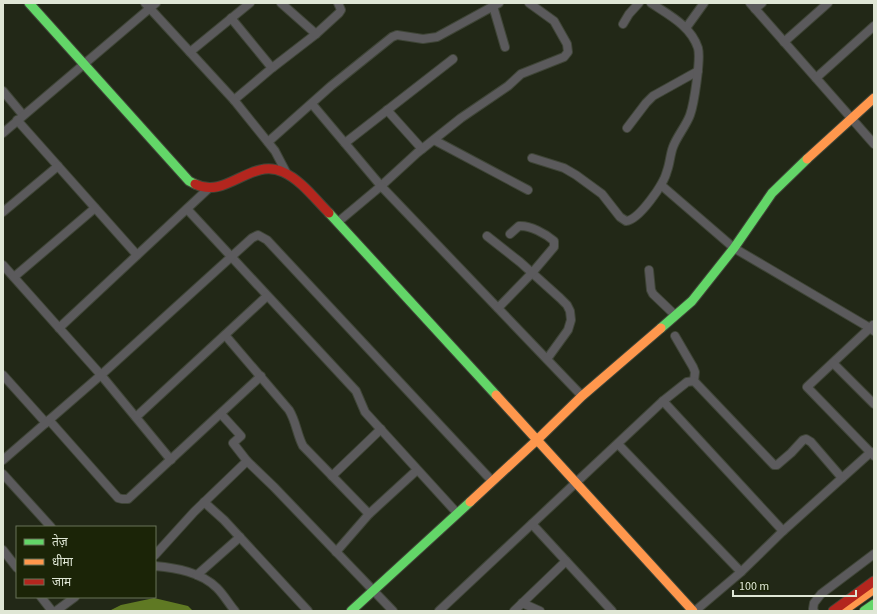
<svg xmlns="http://www.w3.org/2000/svg" width="877" height="614" viewBox="0 0 877 614" font-family="'Source Sans 3','Noto Sans Devanagari',sans-serif">
<style>
.water{fill:#5f7923}
.lines{fill:none;stroke-linecap:round;stroke-linejoin:round}
.street-casing{stroke:#3f4537;stroke-width:10}
.fast-casing{stroke:#3f4537;stroke-width:11}
.slow-casing{stroke:#3f4537;stroke-width:11}
.jam-casing{stroke:#3f4537;stroke-width:11}
.street{stroke:#5b5a5c;stroke-width:8}
.fast{stroke:#63d668;stroke-width:9}
.slow{stroke:#ff974d;stroke-width:9}
.jam{stroke:#b3261e;stroke-width:9}
</style>
<rect width="100%" height="100%" fill="#222817"/>
<path class="water" d="M154,598L188,606L193,611H109L121,605Z"/>
<g class="lines">
<g class="street-casing">
<g id="street">
<path d="M145,3L234,100L272,68L316,34L339,13L341,10L338,3"/>
<path d="M281,3L316,34"/>
<path d="M750,3L874,144"/>
<path d="M493,6L505,47"/>
<path d="M755,9L762,3"/>
<path d="M231,18L272,68"/>
<path d="M623,24L629,14L639,3"/>
<path d="M686,28L704,3"/>
<path d="M784,42L828,3"/>
<path d="M190,52L250,3"/>
<path d="M816,78L874,26"/>
<path d="M3,91L23,115"/>
<path d="M234,100L275,151L287,174"/>
<path d="M312,104L381,186L417,153L461,118L508,86L521,74L564,57L568,52L567,44L554,21L529,3"/>
<path d="M387,110L422,149"/>
<path d="M17,120L137,255"/>
<path d="M627,128L646,103L653,96L698,71"/>
<path d="M3,133L156,3"/>
<path d="M434,140L528,190"/>
<path d="M268,142L331,86L392,37L397,35L423,39L437,37L499,3"/>
<path d="M345,143L453,59"/>
<path d="M532,158L564,168L576,175L602,194L620,217L626,221C639,220 664,184 667,171C670,163 670,155 673,147C677,136 686,126 690,115C694,104 701,59 698,48C691,26 669,15 651,3"/>
<path d="M661,185L734,248L870,328L874,331"/>
<path d="M187,209L356,391L365,412L457,513"/>
<path d="M3,212L58,166"/>
<path d="M338,222L381,186L582,396"/>
<path d="M487,236L520,262L560,298L567,305L570,311L571,320L568,330L547,359"/>
<path d="M3,265L101,375L171,460"/>
<path d="M649,270L651,290L653,294L675,315"/>
<path d="M14,277L95,208"/>
<path d="M498,308L532,273L554,247V241C546,234 530,225 519,226L510,234"/>
<path d="M873,325L807,387L874,456"/>
<path d="M59,328L208,189"/>
<path d="M225,335L289,410C296,421 297,435 303,446L369,514"/>
<path d="M675,336L693,367L695,372L694,381"/>
<path d="M833,363L874,404"/>
<path d="M3,375L46,423"/>
<path d="M663,401L687,382L694,381L774,465H777L791,453L803,440L806,439L811,442L842,478"/>
<path d="M221,414L241,436L233,443L247,461L274,487L393,611"/>
<path d="M136,417L267,296"/>
<path d="M49,420L118,498L122,499H128L261,376"/>
<path d="M3,460L101,375L252,238L258,235L267,240L492,481"/>
<path d="M3,474L51,527"/>
<path d="M332,476L381,429"/>
<path d="M204,502L224,520L308,611"/>
<path d="M532,524L612,611"/>
<path d="M783,531L871,452"/>
<path d="M3,550L17,568"/>
<path d="M336,552L369,514L417,470"/>
<path d="M155,555L194,512L247,461"/>
<path d="M155,566C176,568 201,572 217,588C224,595 229,604 235,611"/>
<path d="M197,575L240,537"/>
<path d="M41,597L52,611"/>
<path d="M522,603L540,611"/>
<path d="M56,611L75,597"/>
<path d="M439,611C514,541 588,471 663,401L783,531L741,572L618,444"/>
<path d="M514,611L566,561"/>
<path d="M695,611L741,572"/>
<path d="M814,611L813,609L814,603L821,594L874,554"/>
</g>
</g>
<g class="fast-casing">
<g id="fast">
<path d="M29,3L189,181L195,184"/>
<path d="M329,213L496,395"/>
<path d="M661,328L692,301L734,248L772,193L807,159"/>
<path d="M351,611L470,502"/>
<path d="M864,611L874,604"/>
</g>
</g>
<g class="slow-casing">
<g id="slow">
<path d="M807,159L874,98"/>
<path d="M496,395L693,611"/>
<path d="M470,502L537,440L582,396L661,328"/>
<path d="M843,611L874,589"/>
</g>
</g>
<g class="jam-casing">
<g id="jam">
<path d="M195,184C226,200 251,157 283,172C301,180 315,199 329,213"/>
<path d="M833,611L874,581"/>
</g>
</g>
<use href="#street" class="street"/>
<use href="#fast" class="fast"/>
<use href="#slow" class="slow"/>
<use href="#jam" class="jam"/>
</g>
<rect width="877" height="614" fill="none" stroke="#dfe6d5" stroke-width="8"/>
<rect x="16" y="526" width="140" height="72" fill="#1b2407" stroke="#697259"/>
<rect x="24" y="539" width="20" height="6" fill="#63d668" stroke="#697259"/>
<text x="52" y="546" font-size="12" fill="#dfe6d5">तेज़</text>
<rect x="24" y="559" width="20" height="6" fill="#ff974d" stroke="#697259"/>
<text x="52" y="566" font-size="12" fill="#dfe6d5">धीमा</text>
<rect x="24" y="579" width="20" height="6" fill="#b3261e" stroke="#697259"/>
<text x="52" y="586" font-size="12" fill="#dfe6d5">जाम</text>
<path d="M733 590v6h123v-6" fill="none" stroke="#dfe6d5" stroke-width="2"/>
<text x="739" y="590" font-size="12" fill="#dfe6d5" stroke="#1b2407" stroke-width="3" paint-order="stroke">100 m</text>
</svg>
